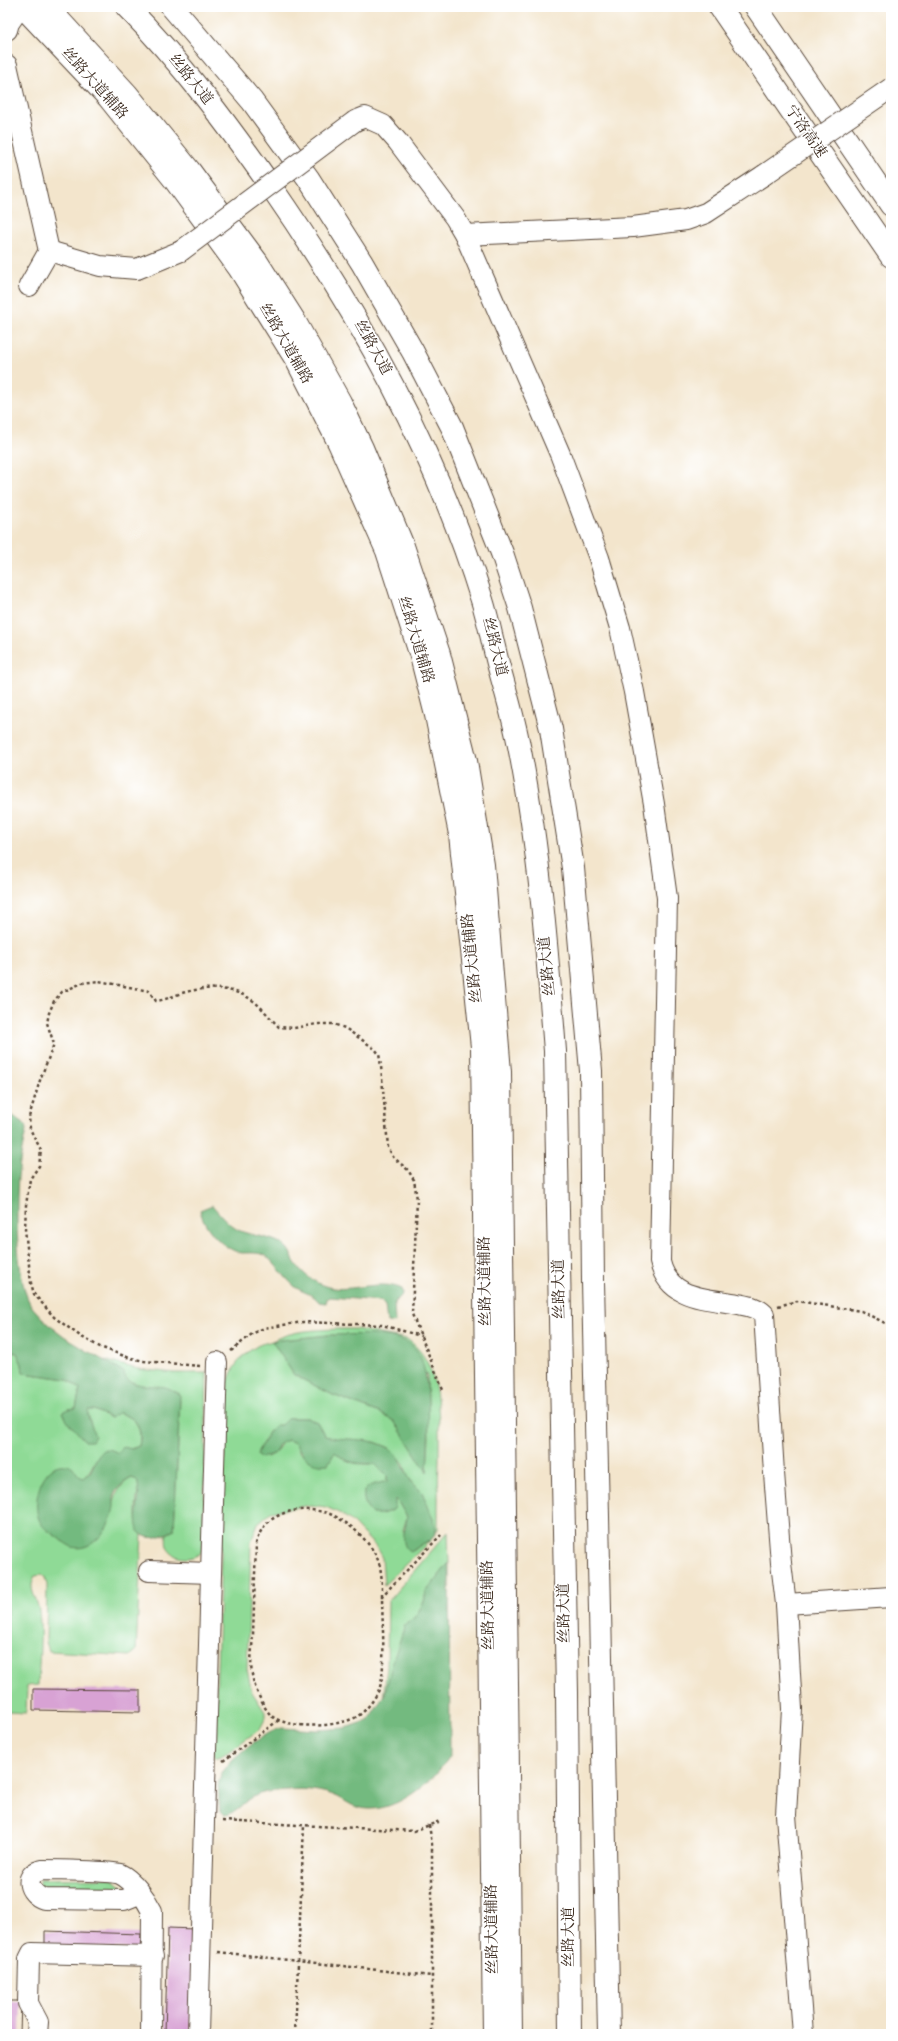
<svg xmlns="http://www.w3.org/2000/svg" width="898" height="2041" viewBox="0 0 898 2041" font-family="'Sorts Mill Goudy','Noto Serif SC',serif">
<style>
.green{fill:#8fda96;stroke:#65825a;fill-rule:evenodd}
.forest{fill:#73ba7f;stroke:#57724e}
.building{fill:#d8a2d4}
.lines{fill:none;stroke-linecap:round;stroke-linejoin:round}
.minor-casing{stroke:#574638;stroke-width:22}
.major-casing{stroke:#574638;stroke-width:24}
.highway-casing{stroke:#574638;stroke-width:24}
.path{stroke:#574638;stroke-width:2.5;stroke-dasharray:3 3;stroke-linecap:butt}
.minor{stroke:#fff;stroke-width:20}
.major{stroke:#fff;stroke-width:22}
.highway{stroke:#fff;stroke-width:22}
.minor-bridge-casing{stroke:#574638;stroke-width:22;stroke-linecap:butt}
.minor-bridge{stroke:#fff;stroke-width:20}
.labels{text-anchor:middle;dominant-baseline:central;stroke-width:3;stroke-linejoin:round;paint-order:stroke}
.street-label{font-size:15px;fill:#3b2a1e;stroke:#fff}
</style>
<rect width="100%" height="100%" fill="#fff"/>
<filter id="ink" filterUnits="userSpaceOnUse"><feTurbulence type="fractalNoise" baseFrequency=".025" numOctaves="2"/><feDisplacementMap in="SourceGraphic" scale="8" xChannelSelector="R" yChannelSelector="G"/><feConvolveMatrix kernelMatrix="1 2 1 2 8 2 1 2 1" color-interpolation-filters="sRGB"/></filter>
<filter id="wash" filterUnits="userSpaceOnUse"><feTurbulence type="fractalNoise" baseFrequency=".012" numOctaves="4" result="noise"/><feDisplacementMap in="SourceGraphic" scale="16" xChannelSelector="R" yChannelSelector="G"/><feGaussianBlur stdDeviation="0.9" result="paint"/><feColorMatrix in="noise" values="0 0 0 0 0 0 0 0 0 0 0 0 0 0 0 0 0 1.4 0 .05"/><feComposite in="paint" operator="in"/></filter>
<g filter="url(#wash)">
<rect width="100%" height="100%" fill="#f3e5cc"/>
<g class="green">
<path d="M338,1329H356L407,1339C443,1363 439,1421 439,1459C438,1482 438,1506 438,1529L431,1540L384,1585L382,1558L376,1547L351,1521L341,1514L326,1507L311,1505L271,1512L258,1523L251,1542L247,1669L252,1692L265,1712V1719L260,1729L228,1752L219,1757H214L227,1386C232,1367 240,1356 257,1346C262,1343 267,1343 272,1341C292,1330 314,1330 338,1329ZM329,1335L377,1336L427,1375L429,1437L427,1471L394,1421L380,1413L333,1395L294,1375L272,1341ZM288,1418H307L317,1422L325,1436L336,1439L375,1442L390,1448L398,1456L404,1464L408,1477L422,1493L435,1524L431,1540L422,1544L413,1551L403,1530L407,1517L397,1500L395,1499L393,1510L382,1514H372C359,1490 362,1489 387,1481V1476L375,1464C357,1464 349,1465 335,1452L328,1464L300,1453C297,1444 293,1439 283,1441L275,1453L267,1457L258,1451L271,1429L281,1425Z"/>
<path d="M10,1351L17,1353L22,1364L23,1373L67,1379L80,1389L76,1408L69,1409L79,1434L85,1441L91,1425L87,1410H94L111,1418L118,1413C137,1417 142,1428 139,1446L118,1453L105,1449C92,1459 95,1468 83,1478L48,1472L44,1480L43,1526L63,1542L107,1525C114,1507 113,1487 132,1478L137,1480L139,1485C137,1499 132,1523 142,1535L136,1651L130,1656L49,1651L46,1642L47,1585L45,1578L42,1575L35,1576C27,1589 37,1597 39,1611C42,1635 39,1661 38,1685L27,1686L26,1713L7,1712V1414Z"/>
<path d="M104,1360L138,1369L175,1373H207L203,1551C193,1561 174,1561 167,1547C166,1543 166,1538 167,1534L174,1530L180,1400L129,1381Z"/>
<path d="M448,1532L449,1563L426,1592L424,1602L416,1616L405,1625L383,1698L387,1668L388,1601Z"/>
<path d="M112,1878L124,1888V1892L37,1889L40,1879Z"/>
</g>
<g class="forest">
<path d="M12,1115L27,1126C23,1143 20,1160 18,1177C16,1206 15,1286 33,1308C57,1337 92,1353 124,1372C125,1388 154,1385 165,1387C170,1388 175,1392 180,1394L174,1530C162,1536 149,1543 138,1531C133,1514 142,1496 137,1480L132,1478C126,1480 120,1486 116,1491C113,1496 114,1501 114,1506C112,1525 94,1553 72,1547C67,1545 61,1540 57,1537C52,1533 46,1530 42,1525C30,1509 39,1470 59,1465C63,1464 68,1466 72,1466L79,1476L83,1478C85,1476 89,1474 90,1472C98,1460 98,1441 118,1453L123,1447L132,1449L139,1446C143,1428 137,1417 118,1413L111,1418L94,1410H88V1416L95,1436L92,1441H85L67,1421L63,1412L69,1409L76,1408L80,1389L67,1379L23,1373L22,1364L17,1353L10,1351L7,1261V1171Z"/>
<path d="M212,1205C220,1214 228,1224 238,1230C253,1237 275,1236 287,1248C291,1252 292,1259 296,1264C304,1276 319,1286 333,1288C356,1291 381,1279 402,1289L403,1295L394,1302L395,1323L387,1322L385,1306L381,1301L330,1297L327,1299L326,1303L319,1302C313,1293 302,1293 294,1286C285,1278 274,1262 266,1256C260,1252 249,1253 242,1253C223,1250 204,1228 200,1210Z"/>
<path d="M329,1335C352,1335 395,1331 413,1346C434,1363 428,1446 427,1472L394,1421L380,1413L333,1395L294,1375L272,1341Z"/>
<path d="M288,1418H307L317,1422L325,1436C345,1441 366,1437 385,1446C399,1452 402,1464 408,1476C411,1483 417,1487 422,1492C424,1496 436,1525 436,1529C436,1533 433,1537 431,1540L422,1544L411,1552C398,1545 406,1528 407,1517L397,1500L395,1499V1507L393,1510L382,1514H372C366,1508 359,1494 368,1487C372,1484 381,1483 387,1481V1476L375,1464C357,1463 349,1465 335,1452L328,1464C299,1467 303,1443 288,1440L279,1444L275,1453L262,1458L257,1455L258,1451L271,1429L276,1425H281Z"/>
<path d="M449,1563L450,1756C433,1782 391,1818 357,1807C350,1805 344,1800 338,1797C323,1790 303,1788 287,1790C277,1791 266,1791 257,1795C244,1800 239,1814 224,1815L220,1811L219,1800L218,1785L221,1774L233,1759L251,1744L274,1730L282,1728L317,1730L346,1728L368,1720L385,1694L392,1664L405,1625L416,1616L424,1602L426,1592Z"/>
</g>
<g id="blocks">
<g class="building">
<path d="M33,1689L140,1690V1712L33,1710Z"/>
<path d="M168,1928L194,1929L190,2034H165Z"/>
<path d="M45,1931L141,1934L140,1949L45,1946Z"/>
<path d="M7,2001H21L20,2034H7Z"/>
</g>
</g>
</g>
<g filter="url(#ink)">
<use href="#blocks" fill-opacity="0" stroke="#574638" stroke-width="1"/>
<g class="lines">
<g class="minor-casing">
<g id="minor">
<path d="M7,30L9,23L20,7"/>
<path d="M7,65L49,251"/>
<path d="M355,121L365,117L383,125L398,142L455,218L465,235L560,454L599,558L620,628L634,692L654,804L667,898L660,1262C669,1300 706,1298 738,1304C748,1306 757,1307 764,1314L774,1473L781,1563L786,1604L792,1709L786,1815L803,2034"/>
<path d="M465,235L633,227L686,220L706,213L764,175"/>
<path d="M29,286L49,251L100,266L137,269L181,251"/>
<path d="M149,1571L211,1573"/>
<path d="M786,1604L891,1597"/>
<path d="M136,1890L134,1896L124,1900L44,1899C28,1894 22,1873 43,1870C55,1870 111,1871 120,1874C133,1880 146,1899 152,1911L151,2034"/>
<path d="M37,2034L38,2022L28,2003L29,1959L32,1953L153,1956"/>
<path d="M198,2034L217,1362"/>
</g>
</g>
<g class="major-casing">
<g id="major">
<path d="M23,7L109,98L174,179L239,268L297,361L339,443L387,551L421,656L436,715L460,834L482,1047L494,2034"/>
<path d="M47,7L127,94L189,170L257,262L294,320L340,402L362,448L403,546L439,654L466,761L483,865L500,1072L511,2034"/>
</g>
</g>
<g class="highway-casing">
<g id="highway">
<path d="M127,7C181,62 228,125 272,188C360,315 436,451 482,600C489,622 493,645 499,667C506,693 514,719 519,746C539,846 547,949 555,1051L567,1693L570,2034"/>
<path d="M172,7L252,101L308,178L362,263L413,352L452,427L502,553L520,608L551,729L573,868L591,1071L593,1281L609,2034"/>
<path d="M720,7L891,256"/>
<path d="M756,7L891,205"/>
</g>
</g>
<g class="path">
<path d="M778,1306L797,1301L861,1311L891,1326"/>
<path d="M231,1351L252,1334L264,1328L303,1322L382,1325L421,1336"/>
<path d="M200,1366L144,1361L127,1357L100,1347L80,1336L54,1317L34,1294L31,1283L25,1229L26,1205L30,1179L39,1166L41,1150L30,1129L29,1117L41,1077L54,1044L47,1023L49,1013L54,1001L62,992L82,983L99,981L149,991L156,1001C167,1000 176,994 186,992C209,986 237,987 256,1003C264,1010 271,1019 279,1027L294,1028L317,1024H333L345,1028L375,1049L379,1054L381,1066L388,1147L393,1157L408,1170L414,1180L417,1199L412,1314L443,1390"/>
<path d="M382,1596C382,1584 382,1571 378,1560C370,1541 349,1522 330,1514C301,1504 263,1511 256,1544C255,1574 254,1605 253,1635C252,1650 249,1669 254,1683C257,1693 265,1711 273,1717C292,1730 340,1727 358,1716C367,1710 377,1696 380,1687C386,1666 382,1619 382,1596L441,1535"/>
<path d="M223,1761L279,1720"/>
<path d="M222,1821L414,1831L440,1821"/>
<path d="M429,1825L432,1844V2034"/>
<path d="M218,1952L431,1976"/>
<path d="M295,2034L304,1825"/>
</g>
<use href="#minor" class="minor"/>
<use href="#major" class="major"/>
<use href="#highway" class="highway"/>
<g class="minor-bridge-casing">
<g id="minor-bridge">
<path d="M764,175L891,88"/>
<path d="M181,251L355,121"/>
</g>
</g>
<use href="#minor-bridge" class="minor-bridge"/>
</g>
</g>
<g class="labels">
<g class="street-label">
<text transform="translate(190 80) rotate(51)">丝路大道</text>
<text transform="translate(94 84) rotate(48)">丝路大道辅路</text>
<text transform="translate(805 132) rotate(55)">宁洛高速</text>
<text transform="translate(285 344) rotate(60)">丝路大道辅路</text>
<text transform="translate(372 348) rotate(61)">丝路大道</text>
<text transform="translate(415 640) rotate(73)">丝路大道辅路</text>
<text transform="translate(494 647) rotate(76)">丝路大道</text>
<text transform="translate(473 958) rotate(-96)">丝路大道辅路</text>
<text transform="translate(548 966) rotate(-96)">丝路大道</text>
<text transform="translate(486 1281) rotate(-91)">丝路大道辅路</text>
<text transform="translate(560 1289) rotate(-91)">丝路大道</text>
<text transform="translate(489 1605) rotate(-91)">丝路大道辅路</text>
<text transform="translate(565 1613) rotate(-91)">丝路大道</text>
<text transform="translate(493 1929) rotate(-91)">丝路大道辅路</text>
<text transform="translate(569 1937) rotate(-90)">丝路大道</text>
</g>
</g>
<rect width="898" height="2041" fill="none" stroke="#fff" stroke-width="24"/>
</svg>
